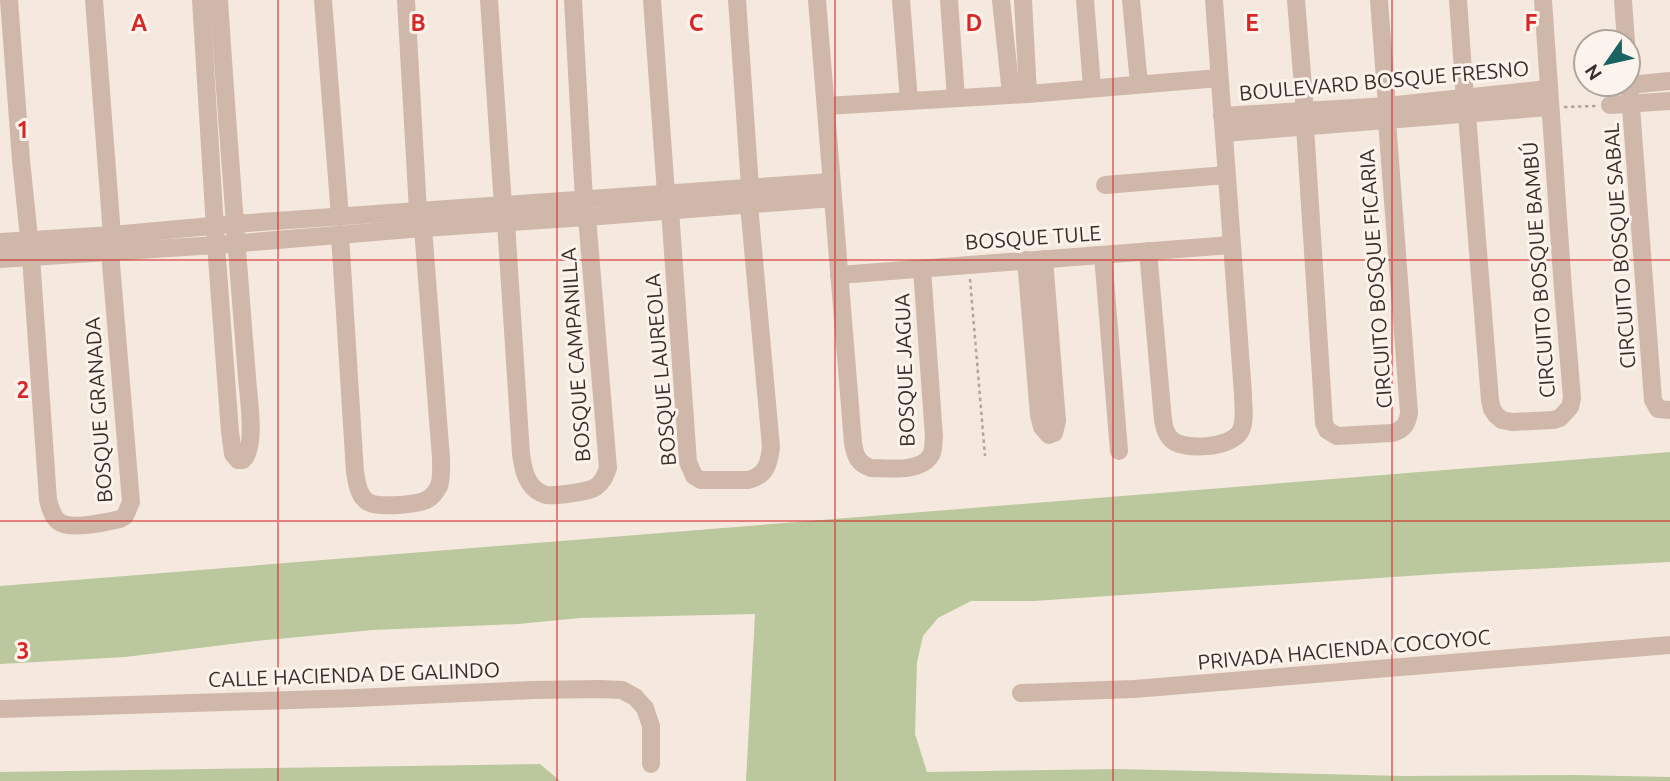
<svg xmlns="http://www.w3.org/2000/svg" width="1670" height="781" viewBox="0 0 1670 781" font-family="Ubuntu,sans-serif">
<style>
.green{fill:#bbc79d}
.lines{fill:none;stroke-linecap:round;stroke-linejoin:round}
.path{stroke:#bca293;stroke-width:2.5;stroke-dasharray:3.5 3.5;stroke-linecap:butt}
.minor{stroke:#cfb8a9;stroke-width:18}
.grid{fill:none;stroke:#d62828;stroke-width:2;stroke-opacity:0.55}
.labels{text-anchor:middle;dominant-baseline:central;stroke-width:6;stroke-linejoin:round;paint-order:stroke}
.street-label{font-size:21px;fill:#3c2e29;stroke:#fcf4ec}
.grid-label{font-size:23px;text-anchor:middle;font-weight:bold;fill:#d62828;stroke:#fcf4ec;stroke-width:6;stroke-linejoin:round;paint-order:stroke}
</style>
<rect width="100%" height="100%" fill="#f5e9df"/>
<g class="green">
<path d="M1670,452V562L1453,573L1034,601H971L938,618L923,636L917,662L915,734L927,772L1117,769L1403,776L1576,775L1670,777V781H746L755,614L580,618L518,624L373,630L256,641L125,657L0,664V586Z"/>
<path d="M540,764L560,781H0V772Z"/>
</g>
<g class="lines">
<g class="path">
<path d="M1564,107L1596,106"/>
<path d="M970,279L985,456"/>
</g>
<g class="minor">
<path d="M9,0L21,160L31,257L48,500C50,507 52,516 58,521C69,531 106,522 120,519L125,516L131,502L110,252"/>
<path d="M94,0L112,235"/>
<path d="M201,0L216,245L230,432L233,454L238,460H243C257,446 248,396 247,377C237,251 227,126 219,0"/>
<path d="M323,0L340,217"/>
<path d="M489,0L503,206"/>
<path d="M573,0L584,200"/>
<path d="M652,0L666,193"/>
<path d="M737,0L750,187"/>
<path d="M817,0L853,443C855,455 858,464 871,468C888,468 921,473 931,455C934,450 933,443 934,437L922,269"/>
<path d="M901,0L909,101"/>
<path d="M949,0L956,98"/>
<path d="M1001,0L1011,94"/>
<path d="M1023,0L1028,94"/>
<path d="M1085,0L1092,87"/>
<path d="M1131,0L1139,84"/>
<path d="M1296,0L1305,112"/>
<path d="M1379,0L1387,106"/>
<path d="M1458,0L1465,99"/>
<path d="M1623,0L1626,42"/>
<path d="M1628,67L1653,400L1658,409L1670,410"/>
<path d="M1629,85L1670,81"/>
<path d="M1610,105L1670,101"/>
<path d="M826,106L1028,94L1219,78"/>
<path d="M1467,115L1490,400L1492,409L1496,415L1502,420L1512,422L1553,420L1560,418L1570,407L1572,398L1563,289L1543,0"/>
<path d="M1222,116L1387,106L1549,89"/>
<path d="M1305,127L1324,423L1327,430L1337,436L1392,433C1403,430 1407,425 1409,413L1387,121"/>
<path d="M1224,133L1550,107"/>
<path d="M1105,185L1226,175"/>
<path d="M670,210L688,462L694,476L701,480H748C766,476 769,464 771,447L749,205"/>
<path d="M506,223L521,454C523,467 525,481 536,490C539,492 542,494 546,495C556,496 588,492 596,487C603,482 605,476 608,468L587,217"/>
<path d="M340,235L355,472C357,482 358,496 368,502C378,508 419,505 428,499C433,496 437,490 439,486C442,478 441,466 441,458L423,228L418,211L406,0"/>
<path d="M0,242L112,235L234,224L831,182"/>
<path d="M1148,251L1163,420C1164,427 1166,435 1172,440C1185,451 1230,448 1240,432C1246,422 1243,406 1243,394L1214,0"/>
<path d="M1103,255L1119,451"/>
<path d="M0,259L216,245L423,228L587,217L833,198"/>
<path d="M1026,260L1039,415L1042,427L1049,435L1054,433L1057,421L1044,259"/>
<path d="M839,275L1231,245"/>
<path d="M1021,693L1134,689L1670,645"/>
<path d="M0,709L355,698L533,690L599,689L622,690L635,697L645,708L651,726V764"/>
</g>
</g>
<path class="grid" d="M278,0V781M557,0V781M835,0V781M1113,0V781M1392,0V781M0,260H1670M0,521H1670"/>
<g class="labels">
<g class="street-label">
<text transform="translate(1384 80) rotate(-5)">BOULEVARD BOSQUE FRESNO</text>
<text transform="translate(1033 237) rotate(-4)">BOSQUE TULE</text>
<text transform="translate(1619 246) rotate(-94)">CIRCUITO BOSQUE SABAL</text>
<text transform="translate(1538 270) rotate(-94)">CIRCUITO BOSQUE BAMBÚ</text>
<text transform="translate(1375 279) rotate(-94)">CIRCUITO BOSQUE FICARIA</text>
<text transform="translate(575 355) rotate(-94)">BOSQUE CAMPANILLA</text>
<text transform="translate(660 370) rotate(-95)">BOSQUE LAUREOLA</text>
<text transform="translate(904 370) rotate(-92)">BOSQUE JAGUA</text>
<text transform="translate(98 410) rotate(-94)">BOSQUE GRANADA</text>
<text transform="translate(1344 649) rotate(-5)">PRIVADA HACIENDA COCOYOC</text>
<text transform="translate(354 674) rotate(-2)">CALLE HACIENDA DE GALINDO</text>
</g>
</g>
<g class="grid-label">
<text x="139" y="31">A</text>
<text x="418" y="31">B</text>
<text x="696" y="31">C</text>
<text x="974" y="31">D</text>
<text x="1252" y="31">E</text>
<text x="1531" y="31">F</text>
<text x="23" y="138">1</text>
<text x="23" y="398">2</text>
<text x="23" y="659">3</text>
</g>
<g transform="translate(1607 63) rotate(236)"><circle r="33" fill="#fcf4ec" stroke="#afa59e" stroke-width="2"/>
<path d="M0-5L12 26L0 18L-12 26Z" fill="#1a6363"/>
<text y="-10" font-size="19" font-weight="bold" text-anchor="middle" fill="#3c2e29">N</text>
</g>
</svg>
